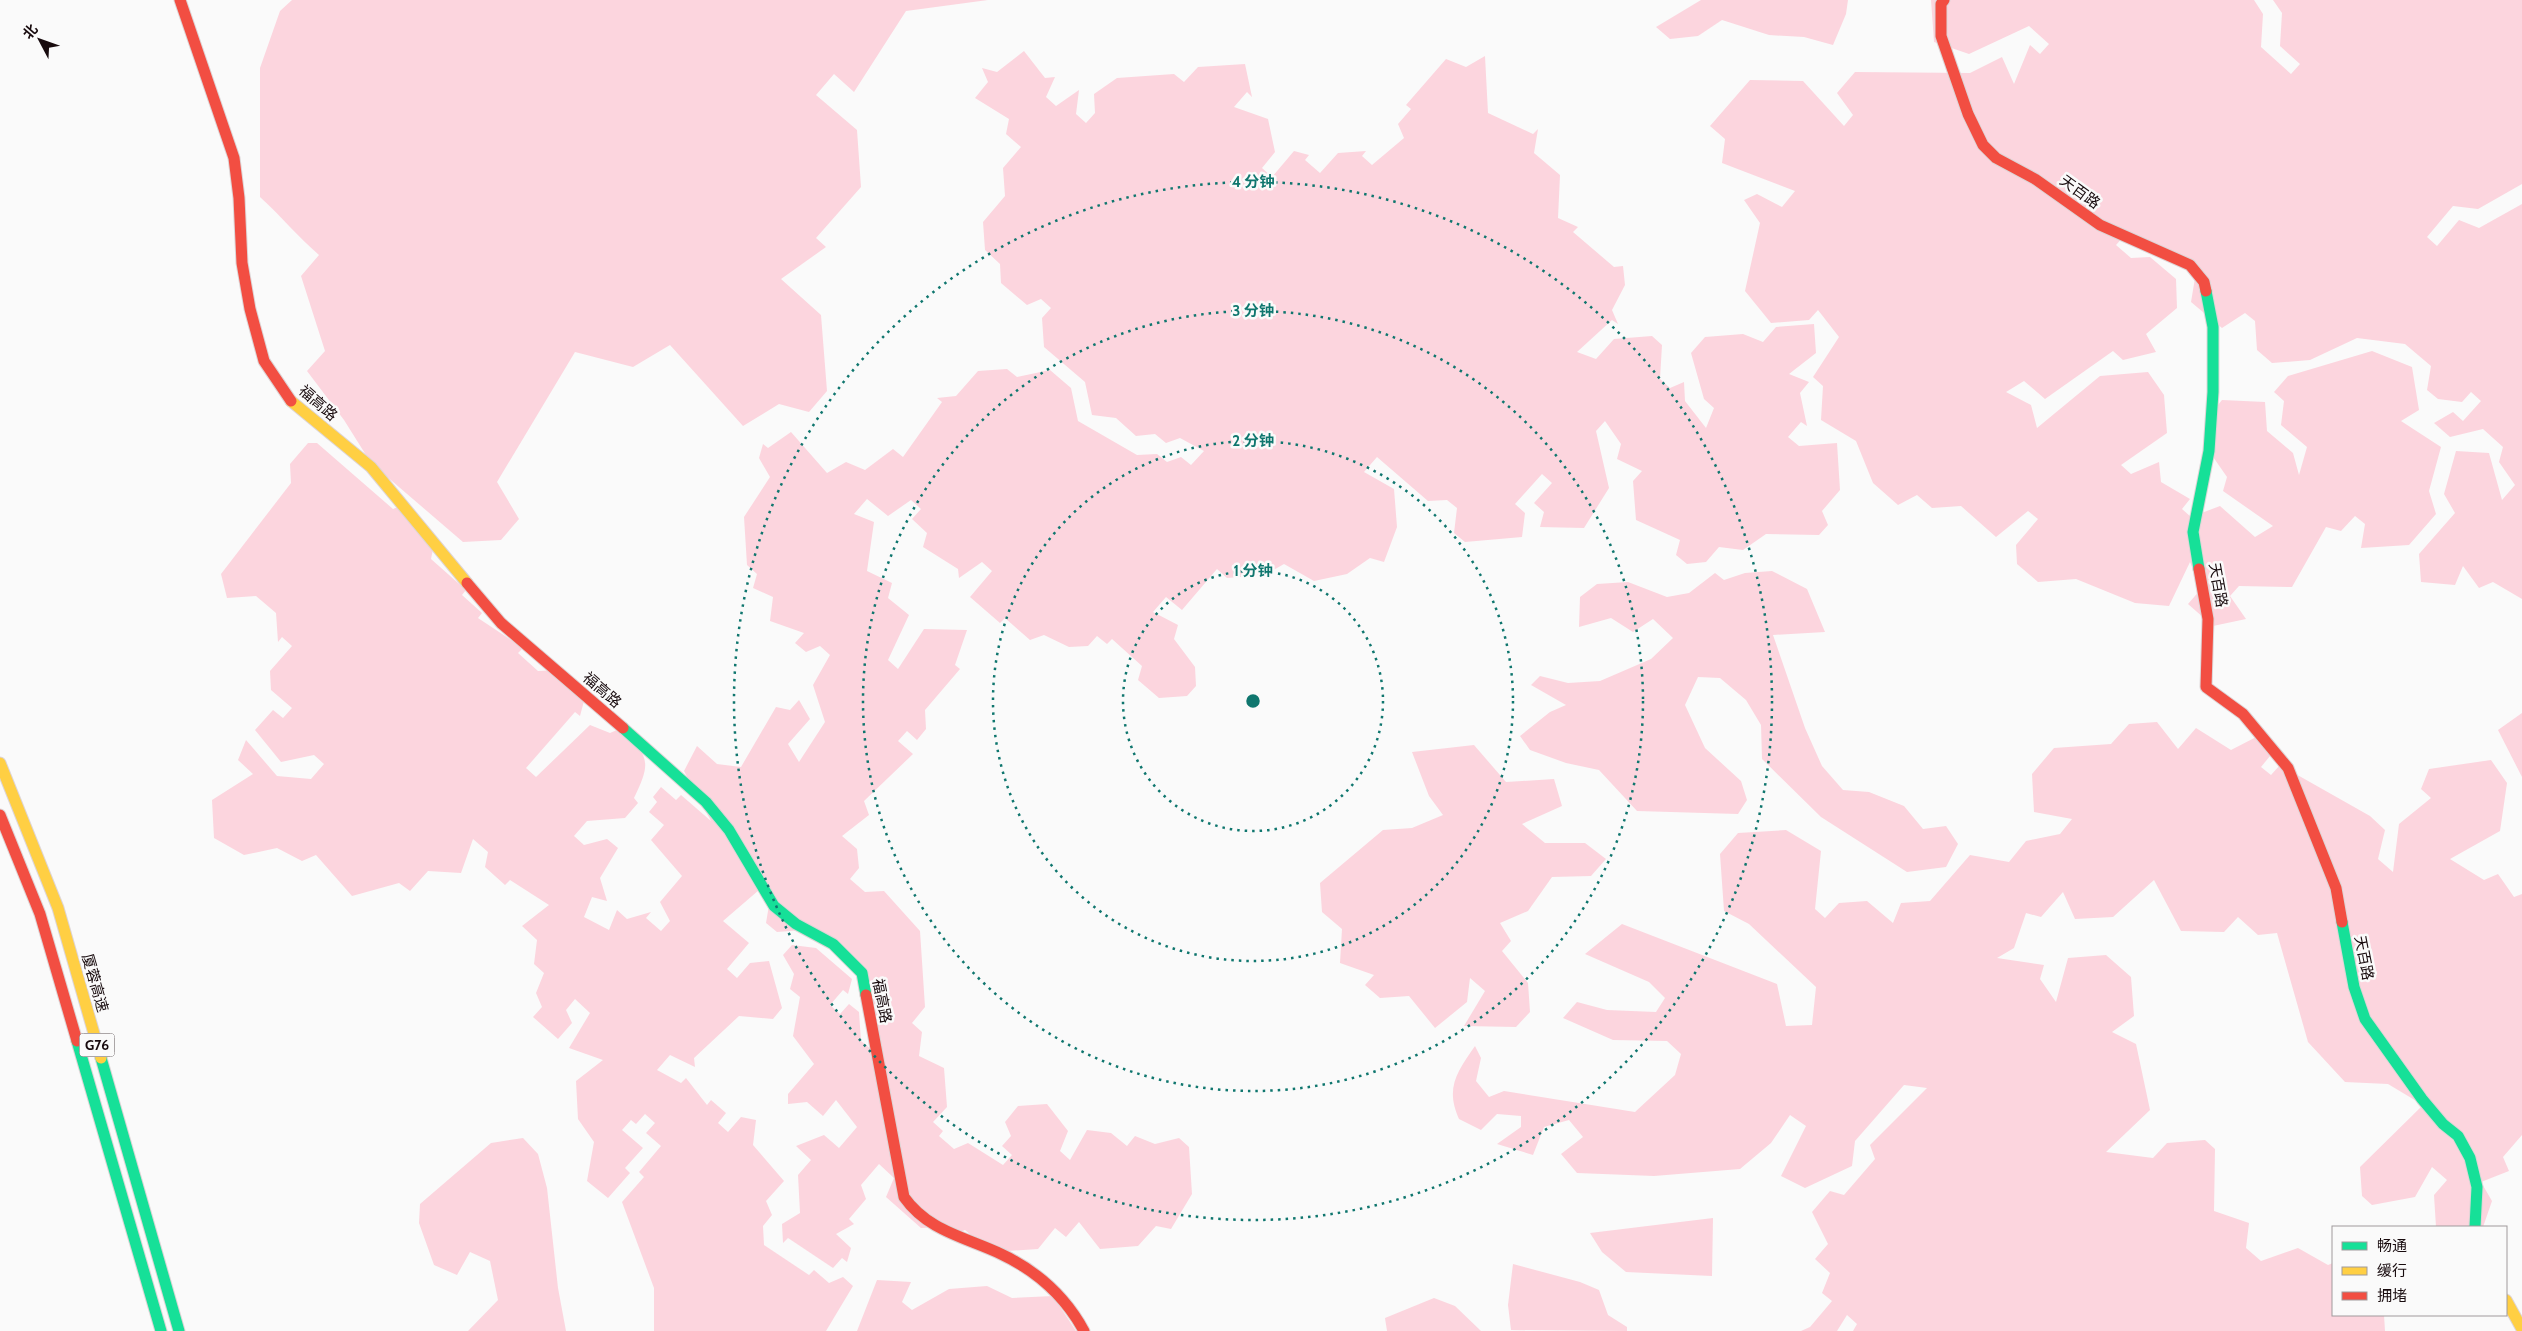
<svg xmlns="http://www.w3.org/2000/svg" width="2522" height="1331" viewBox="0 0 2522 1331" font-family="Cabin,'Noto Sans SC',sans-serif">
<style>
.green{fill:#fcd5de}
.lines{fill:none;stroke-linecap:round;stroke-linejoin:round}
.fast-casing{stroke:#ddd5d6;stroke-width:13}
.slow-casing{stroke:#ddd5d6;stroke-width:13}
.jam-casing{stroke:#ddd5d6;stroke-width:13}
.fast{stroke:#16e098;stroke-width:11}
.slow{stroke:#ffcf43;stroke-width:11}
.jam{stroke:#f24e42;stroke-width:11}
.ring{fill:none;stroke:#0f766e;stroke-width:2.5;stroke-dasharray:2.5 5}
.labels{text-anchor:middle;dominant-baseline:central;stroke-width:5;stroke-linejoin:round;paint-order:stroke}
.shield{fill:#fafafa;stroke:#5c5355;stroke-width:1}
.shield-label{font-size:14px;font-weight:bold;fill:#180b0e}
.street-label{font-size:15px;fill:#180b0e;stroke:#fafafa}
.centre{fill:#0f766e;stroke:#fafafa;stroke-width:2.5}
.ring-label{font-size:15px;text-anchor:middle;font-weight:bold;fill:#0f766e;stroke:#fafafa;stroke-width:5;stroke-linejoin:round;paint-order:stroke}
</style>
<rect width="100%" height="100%" fill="#fafafa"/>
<g class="green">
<path d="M292,0H988L906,11L854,92L834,74L816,95L857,130L861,187L816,238L826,247L781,279L821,315L827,391L809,412L779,404L743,426L670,345L633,367L575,352L497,482L519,519L501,540L463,542L371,463L344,420L307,371L325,351L301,276L319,255C298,237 281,216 260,197V68L280,11Z"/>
<path d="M1701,0H1848L1846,14L1833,45L1804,37L1769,35L1722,20L1698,36L1670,39L1656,27Z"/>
<path d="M1931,0H2254L2263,14L2261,47L2291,74L2300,64L2280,46L2282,13L2273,0H2522V184L2478,209L2453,206L2427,237L2437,246L2459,220L2479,228L2522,204V599L2493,582L2479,588L2463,566L2455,585L2421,582L2419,554L2455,513L2444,494L2456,451L2489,453L2502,500L2515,485L2499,462L2503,447L2483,429L2450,437L2434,423L2453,412L2463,421L2481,401L2471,392L2462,402L2438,399L2427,390L2431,366L2405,344L2357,338L2310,360L2272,363L2257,350L2255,321L2245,313L2222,328L2191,302L2195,278L2154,242L2125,235L2116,245L2131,258L2150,257L2176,279L2177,308L2146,334L2156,352L2123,360L2113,351L2045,399L2024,381L2006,392L2031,405L2037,428L2100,376L2148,372L2164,395L2167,433L2121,465L2131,474L2159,462L2161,482L2190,499L2182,509L2191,517L2220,506L2255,537L2273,526L2223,491L2227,477L2211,454L2209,416L2222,400L2265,402L2267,431L2293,453L2299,475L2307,447L2281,425L2284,401L2274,392L2288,376L2372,351L2412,367L2419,410L2401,421L2441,447L2429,491L2436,514L2409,545L2361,548L2365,524L2355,516L2341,531L2326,527L2292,587L2239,586L2230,596L2246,619L2213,626L2188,604L2201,589L2190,562L2169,606L2135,603L2076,579L2038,582L2017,564L2016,545L2038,519L2028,511L1996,537L1961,506L1932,508L1917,495L1898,505L1873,483L1856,441L1821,420L1823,386L1813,377L1839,337L1818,310L1809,320L1771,323L1745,291L1760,223L1744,200L1757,194L1782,207L1795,191L1722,163L1725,139L1710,126L1750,80L1803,81L1844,126L1853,115L1837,93L1855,72L1970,73L2002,57L2014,84L2030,45L2040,54L2049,44L2029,26L1969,54L1934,42Z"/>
<path d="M1024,51L1045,78L1055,77L1046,97L1056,106L1079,90L1076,114L1086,123L1095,113L1094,94L1117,78L1174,74L1184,82L1198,67L1245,64L1252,97L1247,92L1234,107L1268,119L1275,152L1262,168L1272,177L1294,151L1309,155L1305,160L1320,173L1338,153L1366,151L1362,156L1372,165L1404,138L1398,124L1411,109L1406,105L1446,59L1466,67L1485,56L1488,113L1533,134L1538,129L1534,153L1560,175L1558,218L1578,227L1573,232L1614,267L1623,266L1625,285L1612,310L1618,324L1612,320L1577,352L1596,359L1614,339L1652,336L1662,345L1660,379L1670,388L1684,382L1685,401L1706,428L1714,408L1704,399L1691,353L1705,337L1743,334L1763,342L1776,327L1814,324L1816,353L1789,374L1809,382L1800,393L1807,426L1801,422L1788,437L1799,446L1837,443L1840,490L1822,511L1828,525L1819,535L1766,534L1743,550L1719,547L1706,562L1687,564L1676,555L1680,540L1636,520L1633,481L1642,471L1617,459L1621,444L1605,421L1596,431L1609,488L1584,528L1540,527L1544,512L1534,503L1552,483L1542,474L1515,504L1525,513L1522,537L1465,542L1454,533L1457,508L1447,500L1428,501L1377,457L1364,472L1394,489L1397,527L1384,562L1370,558L1347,574L1314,581L1284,564L1265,575L1227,578L1217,569L1182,610L1166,597L1153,612L1178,625L1174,639L1195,667L1196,686L1187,696L1159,698L1138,680L1142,666L1112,639L1107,644L1097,636L1088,646L1069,647L1044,635L1030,640L1005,618L1000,623L970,597L992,571L982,562L959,578L958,569L923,547L927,533L912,519L921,509L911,500L888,516L867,499L854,514L874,522L867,571L892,583L888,598L909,615L888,660L898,669L924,629L967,630L955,665L960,669L925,710L926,729L917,740L907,731L898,741L913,754L864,801L869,815L842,836L857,849L859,868L850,879L865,892L884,891L920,931L925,1007L912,1023L922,1032L919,1056L944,1068L947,1107L933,1122L943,1131L939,1136L954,1149L968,1143L1003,1165L1012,1155L1002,1146L1011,1136L1005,1122L1018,1106L1047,1104L1068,1131L1060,1151L1070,1160L1087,1130L1111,1133L1127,1146L1135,1136L1155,1144L1179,1138L1189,1147L1192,1194L1171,1229L1156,1226L1138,1246L1100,1249L1079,1222L1066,1237L1055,1228L1038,1249L990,1252L965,1230L951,1236L940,1227L921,1228L886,1197L894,1178L879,1164L861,1185L866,1199L849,1219L854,1224L836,1234L851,1248L847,1262L842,1258L833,1268L788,1238L783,1243L782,1224L800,1213L798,1175L811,1160L796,1146L824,1135L839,1148L857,1127L836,1100L823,1116L807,1102L788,1104V1094L814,1064L793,1036L800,997L790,989L794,974L783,955L792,945L816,948L852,979L848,994L843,990L830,1005L840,1014L849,1004L859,1012L861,1041L871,1049L866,973L815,929L777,932L766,923L770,899L759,890L723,921L749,943L727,969L737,978L750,963L769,961L782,1008L773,1019L739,1016L694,1058L695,1067L670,1055L657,1070L681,1083L686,1078L707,1105L711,1100L726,1113L718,1123L728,1132L741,1117L756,1120L753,1145L784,1181L766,1201L772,1215L763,1226L764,1245L809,1275L814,1270L829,1283L843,1277L853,1286L826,1331H654V1288L622,1202L644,1177L639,1172L661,1146L646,1133L655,1123L645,1114L636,1124L631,1120L622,1130L643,1148L625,1168L630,1173L608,1198L587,1181L594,1142L578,1119L576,1081L603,1060L569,1048L590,1013L575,999L566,1010L572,1023L558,1039L533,1017L542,1007L536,993L544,973L534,964L537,940L522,926L549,905L510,880L505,885L485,867L488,852L473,839L461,873L428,871L410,891L399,883L352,896L316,855L302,861L277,848L244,855L214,838L212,800L253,774L238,760L246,740L277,776L311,779L324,764L314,755L281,762L255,730L273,710L283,718L292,708L271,690L270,671L292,646L282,637L278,642L276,613L256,596L227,598L221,574L291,483L290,464L308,443H317L393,509L407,503L434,544L431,559L466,590L462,595L482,613L478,618L523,648L518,653L538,671L558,670L584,701L580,716L575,712L526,768L536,777L590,725L610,733L624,727C648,759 652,761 634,798L638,803L625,818L587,821L574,836L584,845L607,839L618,848L600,878L607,901L592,897L584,917L609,930L617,910L627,919L651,912L646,918L661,931L670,921L660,902L682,876L651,840L664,825L649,812L657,802L653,797L661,787L676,800L681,795L711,821L684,771L697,746L717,764L741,767L776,707L790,710L799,700L810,719L788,744L799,762L825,722L813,685L830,655L820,646L806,652L795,643L804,633L770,621L773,597L753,588L757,574L747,565L744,517L770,477L759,458L763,444L768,448L791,432L827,473L846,462L865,470L893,449L903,457L942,402L937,398L956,396L978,371L1007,369L1017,377L1050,370L1071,388L1078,421L1137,455L1157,454L1167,462L1181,457L1191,465L1204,451L1180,438L1166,443L1155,434L1136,436L1116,418L1092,415L1085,382L1044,347L1042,318L1051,308L1041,299L1027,305L1001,283L1000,264L985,250L983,222L1005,196L1003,168L1021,147L1006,134L1009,119L975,98L988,82L982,68L997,72Z"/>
<path d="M1772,571L1807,589L1825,632L1773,635L1805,728L1822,766L1843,790L1869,792L1904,806L1923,829L1946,826L1958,844L1946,867L1907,872L1821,817L1762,759L1761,725L1746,700L1720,678L1698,677L1685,705L1705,748L1741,781L1747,800L1738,814L1637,811L1599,770L1566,763L1530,750L1520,736L1550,712L1566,705L1531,685L1540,676L1568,683L1600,681L1651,659L1673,638L1653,619L1633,632L1611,618L1579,627L1580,597L1597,584L1628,582L1667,597L1689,593L1715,573L1724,580L1745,573Z"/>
<path d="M2522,713V777L2498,730Z"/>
<path d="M2157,722L2178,749L2196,728L2231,750L2264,733L2270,756L2261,767L2271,775L2280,765L2370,816L2385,830L2378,859L2393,872L2399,824L2431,798L2421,789L2429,769L2491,760L2507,783L2500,831L2450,859L2484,880L2498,874L2514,897L2522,894V1135L2503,1157L2509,1171L2481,1182L2492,1201L2483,1227H2436L2434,1195L2447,1180L2432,1167L2415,1197L2372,1205L2362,1196L2360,1167L2423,1105L2388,1084L2345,1082L2308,1042L2277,933L2258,935L2238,917L2224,932L2181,931L2154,880L2113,917L2075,919L2063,892L2041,917L2026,913L2014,948L1997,958L2044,965L2040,979L2056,1002L2068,958L2106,955L2131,977L2134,1016L2112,1032L2136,1044L2150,1110L2106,1152L2153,1158L2167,1143L2205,1140L2215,1149L2214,1211L2249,1223L2246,1248L2261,1261L2298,1248L2328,1265L2333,1263V1315H2384L2385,1331H1853L1857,1324L1847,1315L1837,1331H1801L1810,1327L1832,1301L1822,1293L1830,1273L1815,1259L1828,1244L1812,1212L1830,1191L1844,1195L1875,1159L1870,1145L1927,1088L1904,1085L1855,1141L1852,1166L1805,1188L1781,1176L1806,1126L1790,1115L1771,1143L1740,1169L1654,1176L1577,1173L1561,1154L1583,1137L1569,1120L1544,1127L1533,1155L1497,1144L1521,1127V1116L1497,1114L1481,1130L1459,1119C1445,1088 1457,1072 1475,1046L1481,1058L1476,1081L1489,1097L1504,1091L1635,1112L1675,1075L1681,1054L1667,1041L1613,1040L1563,1018L1577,1002L1607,1010L1656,1012L1665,998L1649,982L1585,954L1622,924L1777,984L1786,1026L1812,1025L1816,987L1749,924L1724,911L1720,854L1738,833L1786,830L1821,851L1815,909L1825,918L1839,903L1867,901L1893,923L1901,903L1930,901L1970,855L2009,862L2026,841L2060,834L2072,819L2034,812L2032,774L2054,748L2111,744L2129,724Z"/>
<path d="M1474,745L1506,782L1554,779L1562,806L1522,824L1545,843H1585L1606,859L1591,876L1552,877L1528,911L1500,923L1511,941L1502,951L1528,983L1530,1012L1516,1027L1464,1026L1485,991L1470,978L1467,1002L1435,1028L1409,996L1380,998L1365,985L1374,975L1340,963L1342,929L1322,912L1320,883L1383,830L1412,828L1443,815L1429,796L1412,752Z"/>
<path d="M523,1138L538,1154L547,1188L558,1288L566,1331H468L498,1300L490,1261L470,1252L457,1275L434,1265L419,1223L420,1204L491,1143Z"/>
<path d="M1713,1218L1712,1276L1626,1272L1602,1252L1590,1233Z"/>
<path d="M1513,1264L1580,1282L1599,1290L1608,1315L1627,1327V1331L1511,1330L1508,1305Z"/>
<path d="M877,1280L911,1282L902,1302L912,1310L949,1289L987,1286L1012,1298L1053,1296L1076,1331H857Z"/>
<path d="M1434,1298L1455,1306L1481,1331H1387L1385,1318Z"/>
</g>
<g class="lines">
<g class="fast-casing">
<g id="fast">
<path d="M2199,569L2193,532L2209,451L2213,392V327L2206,291"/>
<path d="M623,728L706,802L729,830L774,906L796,924L833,944L862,973L866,995"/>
<path d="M2342,922L2354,987L2365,1019L2422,1099L2443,1124L2458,1136L2470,1158L2477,1187L2475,1227"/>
<path d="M77,1041L161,1331"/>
<path d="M101,1058L179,1331"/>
</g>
</g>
<g class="slow-casing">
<g id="slow">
<path d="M291,401L371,467L467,583"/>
<path d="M0,763L58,908L101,1058"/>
<path d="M2506,1300L2522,1329"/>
</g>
</g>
<g class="jam-casing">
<g id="jam">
<path d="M180,0L234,158L239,198L242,263L250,309L264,361L291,401"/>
<path d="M1944,0L1941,4V36L1968,114L1983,145L1996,158L2035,179L2100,225L2190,265L2204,282L2206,291"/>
<path d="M2199,569L2208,619L2206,687L2243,714L2288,768L2336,888L2342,922"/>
<path d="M467,583L501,623L623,728"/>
<path d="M0,815L40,914L77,1041"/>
<path d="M866,995L904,1197C928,1231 965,1237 1001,1254C1037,1271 1065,1296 1084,1331"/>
</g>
</g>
<use href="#fast" class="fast"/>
<use href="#slow" class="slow"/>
<use href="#jam" class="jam"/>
</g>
<g class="ring">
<circle cx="1253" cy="701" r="130"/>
<circle cx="1253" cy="701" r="260"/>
<circle cx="1253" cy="701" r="390"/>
<circle cx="1253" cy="701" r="519"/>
</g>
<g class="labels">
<rect class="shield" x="79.5" y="1033.5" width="35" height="23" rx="4"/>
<g class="shield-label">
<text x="97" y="1045">G76</text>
</g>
<g class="street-label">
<text transform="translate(2080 192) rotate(36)">天百路</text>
<text transform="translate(318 403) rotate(41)">福高路</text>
<text transform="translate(2218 585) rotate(80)">天百路</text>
<text transform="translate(602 690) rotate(41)">福高路</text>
<text transform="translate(2364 958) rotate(79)">天百路</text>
<text transform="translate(95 983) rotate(74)">厦蓉高速</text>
<text transform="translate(882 1001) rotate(79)">福高路</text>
</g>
</g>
<circle cx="1253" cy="701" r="8" class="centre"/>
<g class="ring-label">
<text x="1253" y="187">4 分钟</text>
<text x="1253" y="316">3 分钟</text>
<text x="1253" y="446">2 分钟</text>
<text x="1253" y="576">1 分钟</text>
</g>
<rect x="2332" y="1226" width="175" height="90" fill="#fafafa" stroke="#a09a9c"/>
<rect x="2342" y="1242" width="25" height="8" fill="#16e098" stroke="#a09a9c"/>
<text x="2377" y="1251" font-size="15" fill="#180b0e">畅通</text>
<rect x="2342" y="1267" width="25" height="8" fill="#ffcf43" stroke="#a09a9c"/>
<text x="2377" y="1276" font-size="15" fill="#180b0e">缓行</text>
<rect x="2342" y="1292" width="25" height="8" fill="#f24e42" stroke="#a09a9c"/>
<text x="2377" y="1301" font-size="15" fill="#180b0e">拥堵</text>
<g transform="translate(40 40) rotate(311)" stroke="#fafafa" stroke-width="4" paint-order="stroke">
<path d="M0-4L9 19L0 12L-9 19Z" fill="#180b0e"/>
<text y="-8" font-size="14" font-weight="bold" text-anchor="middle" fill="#180b0e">北</text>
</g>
</svg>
